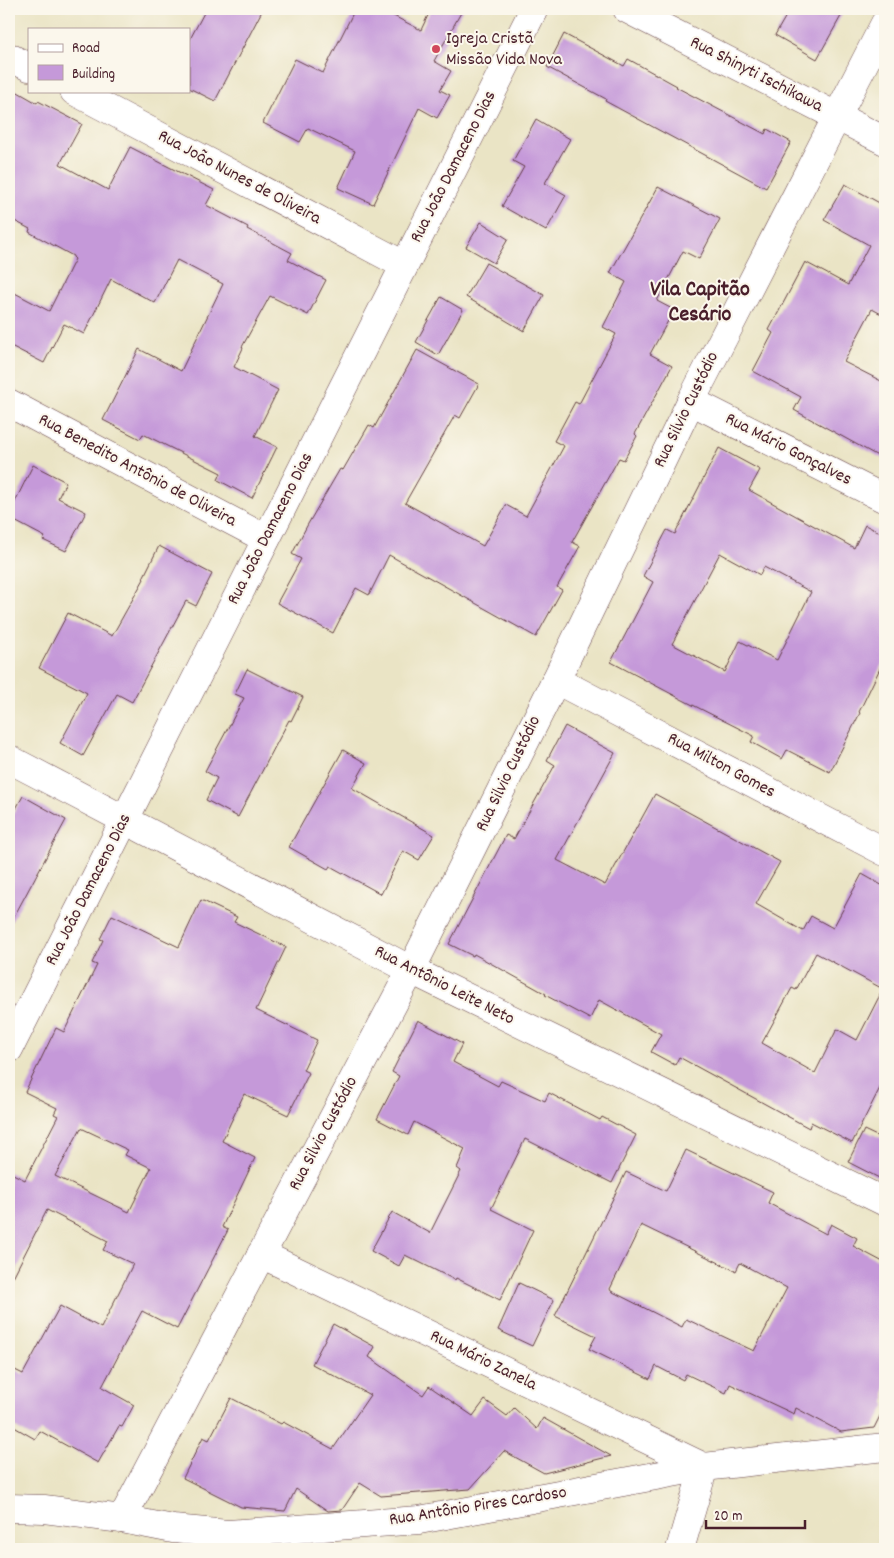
<svg xmlns="http://www.w3.org/2000/svg" width="894" height="1558" viewBox="0 0 894 1558" font-family="Dekko,sans-serif">
<style>
.building{fill:#c599d9;fill-rule:evenodd}
.lines{fill:none;stroke-linecap:round;stroke-linejoin:round}
.minor-casing{stroke:#623d42;stroke-width:29}
.minor{stroke:#fff;stroke-width:28}
.poi-dot{fill:#d1495b;stroke:#fbf7ec;stroke-width:2}
.labels{text-anchor:middle;dominant-baseline:central;stroke-width:4;stroke-linejoin:round;paint-order:stroke}
.poi-label{font-size:18px;fill:#4a1f2b;stroke:#fbf7ec;text-anchor:start}
.street-label{font-size:18px;fill:#4a1f2b;stroke:#fbf7ec}
.district-label{font-size:22px;font-weight:bold;fill:#4a1f2b;stroke:#fbf7ec}
</style>
<rect width="100%" height="100%" fill="#fbf7ec"/>
<filter id="ink" filterUnits="userSpaceOnUse"><feTurbulence type="fractalNoise" baseFrequency=".02" numOctaves="2"/><feDisplacementMap in="SourceGraphic" scale="10" xChannelSelector="R" yChannelSelector="G"/><feConvolveMatrix kernelMatrix="1 2 1 2 8 2 1 2 1" color-interpolation-filters="sRGB"/></filter>
<filter id="wash" filterUnits="userSpaceOnUse"><feTurbulence type="fractalNoise" baseFrequency=".0096" numOctaves="4" result="noise"/><feDisplacementMap in="SourceGraphic" scale="20" xChannelSelector="R" yChannelSelector="G"/><feGaussianBlur stdDeviation="1.12" result="paint"/><feColorMatrix in="noise" values="0 0 0 0 0 0 0 0 0 0 0 0 0 0 0 0 0 1.4 0 .05"/><feComposite in="paint" operator="in"/></filter>
<g filter="url(#wash)">
<rect width="100%" height="100%" fill="#eae4c5"/>
<g id="blocks">
<g class="building">
<path d="M206,9H263L215,101L189,88V41Z"/>
<path d="M355,9H380L421,30L431,9H463L434,61L451,71L440,90L450,95L437,118L419,108L373,204L338,188L355,151L308,128L300,142L263,123L295,59L323,73Z"/>
<path d="M790,9H845L817,59L775,35Z"/>
<path d="M564,34L624,66L628,59L677,86L676,87L765,134L767,129L791,142L766,188L605,101L606,99L547,67Z"/>
<path d="M9,87L37,103L38,101L82,124L60,164L108,190L130,147L214,190L206,205L248,227L247,229L292,253L288,260L326,280L308,315L270,296L242,347L243,348L234,367L278,390L255,436L277,447L252,498L218,480L221,473L143,434L140,439L103,420L139,349L181,371L223,284L177,260L155,303L111,279L84,334L64,324L44,363L9,345V290L49,311L75,259L73,257V256L29,232L30,229L9,218Z"/>
<path d="M536,119L570,139L545,183L566,195L546,231L502,206L524,167L513,161Z"/>
<path d="M845,184L885,206V316L872,309L844,362L885,383V460L794,410L801,397L753,371L773,333L769,330L805,262L848,285L869,245L824,220Z"/>
<path d="M658,187L720,219L699,259L683,251L657,301L674,310L650,354L672,366L635,434L637,436L624,460L619,458L572,542L580,546L557,587L562,590L536,637L389,555L369,595L356,588L333,633L277,603L301,559L292,554L308,524L340,469L343,470L369,425L374,428L417,350L479,384L460,418L455,415L405,503L483,546L506,505L526,516L564,446L554,441L575,402L579,404L616,334L603,327L626,282L610,273Z"/>
<path d="M481,222L508,239L494,263L466,247Z"/>
<path d="M486,263L544,295L524,331L466,297Z"/>
<path d="M441,297L463,310L438,355L416,342Z"/>
<path d="M719,448L760,470L749,490L854,548L865,525L885,535V658L859,712L860,713L830,772L787,750L782,759L751,742L754,736L683,700L611,662L653,582L643,576L667,530L675,534ZM720,553L760,575L764,567L811,592L777,660L740,641L725,672L672,644Z"/>
<path d="M33,465L66,482L58,498L86,512L66,551L43,540L45,537L9,518V514Z"/>
<path d="M159,546L212,574L196,606L186,601L132,702L117,694L83,756L60,743L87,693L39,668L68,613L112,636L144,579L143,578Z"/>
<path d="M247,669L303,697L291,721L289,720L238,817L206,800L217,778L205,771L244,698L235,694Z"/>
<path d="M565,726L615,753L557,860L605,885L655,794L780,862L756,904L803,931L811,916L833,928L862,874L885,887V1078L852,1143L811,1122L809,1128L679,1057L675,1065L651,1052L661,1034L599,1000L590,1019L545,995L546,994L474,954L473,956L449,944L506,835L514,839L555,765L547,760ZM816,953L883,989L857,1040L837,1029L815,1073L762,1043L792,988L796,990Z"/>
<path d="M343,750L366,763L352,788L434,835L419,860L403,851L381,894L330,866L328,869L289,847Z"/>
<path d="M23,796L66,820L9,926V821Z"/>
<path d="M201,900L237,917L234,922L286,947L256,1010L317,1040L303,1070L309,1073L288,1115L244,1094L222,1141L255,1158L222,1227L228,1230L177,1329L142,1311L102,1387L134,1405L122,1427L119,1426L98,1463L40,1431L35,1439L9,1424V1367L23,1374L60,1306L101,1328L133,1264L103,1250L108,1241L47,1210L9,1285V1172L25,1180L58,1116L54,1114L57,1108L25,1092L56,1028L64,1032L97,965L92,963L103,940L100,939L112,915L179,947ZM81,1128L128,1150L125,1155L151,1168L129,1212L55,1176Z"/>
<path d="M418,1020L462,1044L453,1062L498,1086L501,1081L545,1101L549,1093L600,1120L602,1117L636,1135L612,1183L525,1139L491,1209L533,1230L500,1300L456,1278L455,1280L405,1255L399,1266L371,1251L392,1212L430,1233L461,1171L457,1168L465,1149L414,1122L408,1135L377,1119L399,1076L392,1072Z"/>
<path d="M864,1130L885,1140V1181L848,1162Z"/>
<path d="M686,1150L773,1192L768,1203L826,1234L831,1224L857,1238L853,1246L885,1263V1406L874,1428L841,1432L796,1408L794,1414L730,1384L726,1393L686,1374L683,1380L656,1366L650,1379L589,1349L596,1336L555,1316L626,1172L666,1191ZM641,1225L736,1271L740,1263L787,1288L754,1351L686,1319L682,1327L611,1291L610,1289Z"/>
<path d="M519,1283L554,1300L532,1346L498,1330Z"/>
<path d="M333,1324L375,1347L369,1357L423,1395L429,1386L473,1416L485,1400L507,1416L514,1408L537,1429L543,1418L611,1456L544,1473L504,1451L470,1489L381,1496L360,1483L342,1510L328,1511L296,1489L285,1511L241,1507L183,1478L203,1437L209,1440L231,1398L281,1424L283,1422L333,1449L370,1395L312,1364Z"/>
</g>
</g>
</g>
<g filter="url(#ink)">
<use href="#blocks" fill-opacity="0" stroke="#623d42" stroke-width="1"/>
<g class="lines">
<g class="minor-casing">
<g id="minor">
<path d="M627,9L885,141"/>
<path d="M9,57L29,67"/>
<path d="M74,91L404,265"/>
<path d="M691,401L885,499"/>
<path d="M9,403L266,539"/>
<path d="M556,680L885,852"/>
<path d="M9,759L411,970L885,1202"/>
<path d="M9,1049L534,9"/>
<path d="M261,1254L704,1467L680,1549"/>
<path d="M9,1508L44,1509L122,1519L173,1529L228,1534L419,1520L704,1467L885,1447"/>
<path d="M122,1519L411,970L556,680L691,401L885,23"/>
</g>
</g>
<use href="#minor" class="minor"/>
</g>
</g>
<circle class="poi-dot" cx="436" cy="49" r="5"/>
<g class="labels">
<g class="poi-label">
<text x="446" y="39">Igreja Cristã<tspan x="446" dy="21">Missão Vida Nova</tspan></text>
</g>
<g class="street-label">
<text transform="translate(756 75) rotate(27)">Rua Shinyti Ischikawa</text>
<text transform="translate(454 167) rotate(-63)">Rua João Damaceno Dias</text>
<text transform="translate(239 178) rotate(28)">Rua João Nunes de Oliveira</text>
<text transform="translate(687 410) rotate(-64)">Rua Silvio Custódio</text>
<text transform="translate(788 450) rotate(27)">Rua Mário Gonçalves</text>
<text transform="translate(137 471) rotate(28)">Rua Benedito Antônio de Oliveira</text>
<text transform="translate(271 529) rotate(-63)">Rua João Damaceno Dias</text>
<text transform="translate(721 766) rotate(28)">Rua Milton Gomes</text>
<text transform="translate(509 774) rotate(-64)">Rua Silvio Custódio</text>
<text transform="translate(89 890) rotate(-63)">Rua João Damaceno Dias</text>
<text transform="translate(444 986) rotate(27)">Rua Antônio Leite Neto</text>
<text transform="translate(324 1134) rotate(-62)">Rua Silvio Custódio</text>
<text transform="translate(483 1361) rotate(26)">Rua Mário Zanela</text>
<text transform="translate(478 1507) rotate(-9)">Rua Antônio Pires Cardoso</text>
</g>
<g class="district-label">
<text x="700" y="290">Vila Capitão<tspan x="700" dy="25">Cesário</tspan></text>
</g>
</g>
<rect width="894" height="1558" fill="none" stroke="#fbf7ec" stroke-width="30"/>
<rect x="28" y="28" width="162" height="65" fill="#fbf7ec" stroke="#b4a19f"/>
<rect x="38" y="44" width="25" height="8" fill="#ffffff" stroke="#b4a19f"/>
<text x="72" y="52" font-size="15" fill="#4a1f2b">Road</text>
<rect x="38" y="65" width="25" height="15" fill="#c599d9" stroke="#b4a19f"/>
<text x="72" y="78" font-size="15" fill="#4a1f2b">Building</text>
<path d="M706 1520v8h99v-8" fill="none" stroke="#4a1f2b" stroke-width="2.5"/>
<text x="714" y="1520" font-size="15" fill="#4a1f2b" stroke="#fbf7ec" stroke-width="4" paint-order="stroke">20 m</text>
</svg>
